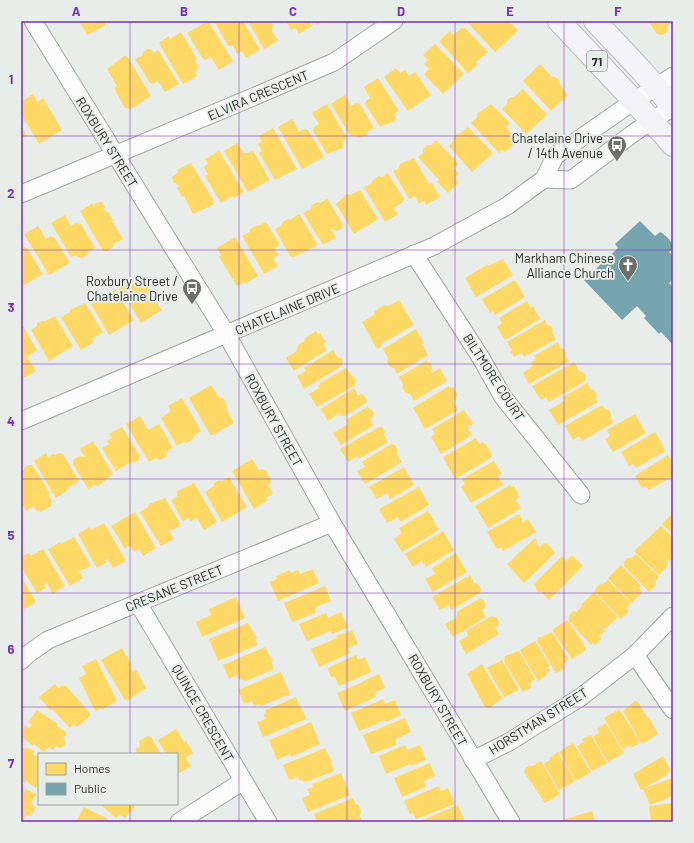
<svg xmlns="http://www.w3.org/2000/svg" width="694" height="843" viewBox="0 0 694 843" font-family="Barlow,sans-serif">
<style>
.homes{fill:#ffd966}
.public{fill:#76a5af}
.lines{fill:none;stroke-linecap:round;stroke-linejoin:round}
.minor-casing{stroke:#a2a6a4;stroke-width:19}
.major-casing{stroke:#bebdc5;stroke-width:24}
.minor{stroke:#fcfcfc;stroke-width:17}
.major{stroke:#f4f3f8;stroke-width:22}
.grid{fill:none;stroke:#7b2cbf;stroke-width:1;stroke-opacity:0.55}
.labels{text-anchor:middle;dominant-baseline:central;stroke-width:4;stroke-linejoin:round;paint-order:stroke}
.shield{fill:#e7eee9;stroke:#626663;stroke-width:1}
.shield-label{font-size:12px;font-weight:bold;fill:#292c2a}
.street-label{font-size:13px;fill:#292c2a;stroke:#e7eee9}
.poi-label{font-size:13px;fill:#292c2a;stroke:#e7eee9;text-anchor:end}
.neatline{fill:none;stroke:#7b2cbf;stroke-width:1.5}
.grid-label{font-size:13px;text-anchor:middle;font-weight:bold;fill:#7b2cbf}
</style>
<rect width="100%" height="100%" fill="#e8edea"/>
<g class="homes">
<path d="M79,21H106V22L105,26L87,35Z"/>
<path d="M208,21L233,61L219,70L211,57L206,60L203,59L187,33Z"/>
<path d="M218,21H243L260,50L246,58L242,51L237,54L233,46H228L222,35L215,23Z"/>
<path d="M248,21H276L272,23L273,26L272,31L278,41L264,49Z"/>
<path d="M282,21H310L312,26L299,34L296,28L291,30L286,21L283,23Z"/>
<path d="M315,21H325L317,25Z"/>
<path d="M466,21H506L509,23L510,22L518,30L516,31L517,32L495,52Z"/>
<path d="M648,21H673V22L668,26L667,32L662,35L657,34Z"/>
<path d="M462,28H465L488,52L476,62L478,64L468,73L439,41L450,31L453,35Z"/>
<path d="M181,32L197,59L195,61L199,68L195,71L197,76L183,84L159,43L169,36L170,39Z"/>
<path d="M435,44L464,74L443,94L424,74L429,69L424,64L428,60L423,55Z"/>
<path d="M148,49L152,50L154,53L158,50L179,84L165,92L158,81L153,84L150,83L135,59L142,56L143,52Z"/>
<path d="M124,56H127L151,96L131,109L125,108L114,88L117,86L107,69Z"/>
<path d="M540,64L552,77H555L560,81V85L568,95L551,111L523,81Z"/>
<path d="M396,68L400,73L405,70L409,76L415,72L431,95L408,111L384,77Z"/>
<path d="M378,78L399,111L394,114L396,117L395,121L380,127L365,104L366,101L370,98L364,87Z"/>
<path d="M523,89L547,115L526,134L502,109L507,104V100L511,97H514Z"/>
<path d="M33,94L38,102L43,98L62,130L39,144L21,114L23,111L21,108V102Z"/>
<path d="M345,95L351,106L356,103L360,104L374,128L367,132V135L361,138H358L356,135L351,137L331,104Z"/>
<path d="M327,104L347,138L342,141L344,144L343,148L327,154L313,131L314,127L319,124L312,113Z"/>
<path d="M491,104L510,123L506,127L511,133L509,136L513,141L511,143L513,145L505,152L502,150L499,153L471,123L477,117V114Z"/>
<path d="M292,119L299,132L304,129L308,130L324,157L302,169L278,127Z"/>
<path d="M21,125L27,136L21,139Z"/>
<path d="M468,127L493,153L472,172L449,146L453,142V138L457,134H460Z"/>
<path d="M273,128L297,169L275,180L259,153L262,151L258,144L262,141L259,136Z"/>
<path d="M436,140L459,164L454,168L459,174L455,178L459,182L448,193L437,182L439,180L418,157L423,153V149L428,145H431Z"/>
<path d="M237,143L244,153H248L253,151L270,180L248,192L224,151Z"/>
<path d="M219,151L244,192L234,198L232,196L221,203L205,176L208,174L204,167L208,164L205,159Z"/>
<path d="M414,158L429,184L432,183L440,197L426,205L424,201L419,204L415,196L409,199L393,171L399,168L400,164Z"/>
<path d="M191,163L214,201L213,205L193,214L184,196L182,197L177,188L179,186L176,183H174L172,178L173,176L179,172L177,170Z"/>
<path d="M388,173L404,199L403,202L394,208L398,214L385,222L364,187L372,183L373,180L379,176L382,177Z"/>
<path d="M360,190L378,219L354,234L336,204L347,194L350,195Z"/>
<path d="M327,198L343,225L342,228L337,231L333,229L331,230L336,237L323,245L303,213L311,209L312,205L318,202L321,203Z"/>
<path d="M99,202H102L105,207L104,209L106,213L108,211L113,220L112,221L123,239L114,244L113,247L107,251H103L80,211L93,203L94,207L95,204Z"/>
<path d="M299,214L318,245L294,257L290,256L275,229L281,226L282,223L287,219L290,220Z"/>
<path d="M65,215L71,226L76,223L81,224L95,248L88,252L87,255L82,258L78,257L76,255L71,257L51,223Z"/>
<path d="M266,222L280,245L274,248L279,255L273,258L278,266L264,274L242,236L250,232V229L255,226H258Z"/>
<path d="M38,226L46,239L51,236L54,237L70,263L49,275L24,234Z"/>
<path d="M235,237L258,276L245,284L244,282L237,286L219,257L221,255L217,248Z"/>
<path d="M24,247L27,248L43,274L21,287V249Z"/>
<path d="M503,259L513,275L476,297L465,278L487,265L488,266Z"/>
<path d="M141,276L150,291H153L156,296L155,300L162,310L141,323L120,288Z"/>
<path d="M515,280L525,297L495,315L493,311L490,313L482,299Z"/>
<path d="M115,289L134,320L109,335L91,304L97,300L98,297L103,294L105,295Z"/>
<path d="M399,300L414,325L381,344L382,346L377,349L362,322L374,315L375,311L384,305L389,306Z"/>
<path d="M527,301L531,308L533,306L540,319L505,340L497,327L502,323L499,318Z"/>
<path d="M85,303L103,332L92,339L94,342L81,350L61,317L69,313L70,310Z"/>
<path d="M55,316L73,346L49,361L31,330L37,326V323L43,321H45Z"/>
<path d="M545,320L547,325L551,326L553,330L552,333L556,339L524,357L522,353L514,357L510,351L512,350L507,342Z"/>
<path d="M23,326L37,350L27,357L36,371L22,379L21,327Z"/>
<path d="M416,329L424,343L421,345H423L428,355L397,374L394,368L390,367L387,362L388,358L383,349Z"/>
<path d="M316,331L318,334L320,333L326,343L323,344L327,350L294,371L286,358L297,351L298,345L305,341L304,339Z"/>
<path d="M558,342L561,349H564L566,353L565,355L569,361L529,384L523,373L533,366L531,362L536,359L534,356Z"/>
<path d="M333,350L338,358H341L343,362L342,366L304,389L297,376L306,371L304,368Z"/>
<path d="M426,361L430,363L432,366V370L430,371L432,373L440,368L447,381L414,401L410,394L406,393L402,388L403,384L399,377Z"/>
<path d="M574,362L579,371L583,372L586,376L585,381L549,402L546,397L541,400L532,386Z"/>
<path d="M346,368L351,375L353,376L356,380L355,385L317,407L309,394L319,388L318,386L320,385V383Z"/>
<path d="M587,383L591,390L593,389L597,394L596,398L598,402L558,425L549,410L565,400L563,397Z"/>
<path d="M211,385L219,397L223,398L227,404L226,408L234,423L211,436L189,398Z"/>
<path d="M449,386L450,388L453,387L458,396L455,397L457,399L453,401L458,410L425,429L413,408Z"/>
<path d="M354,388L358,396L361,394L364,395L367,400L366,403L345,416L338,414L328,421L321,409Z"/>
<path d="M182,398L201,431L194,436L193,439L187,443L183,442L177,446L161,418L171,411L168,406Z"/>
<path d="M602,405L605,409L609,410L611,414V418L613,423L582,441L579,436L573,440L565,426Z"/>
<path d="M367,407L371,409L374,413L373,417L370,419L374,425L341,445L333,433L348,424L346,420Z"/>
<path d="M464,410L473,424L467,427L472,435L441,454L431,437L435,434L432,429Z"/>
<path d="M635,414L646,433L613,452L605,439L610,436L607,430Z"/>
<path d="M140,416L148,430L159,424L173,448L166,452L167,454L166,457L160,460L156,458L149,462L126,424Z"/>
<path d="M122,427L140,456L139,460L134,463L131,462L116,471L102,448L109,444L107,441L112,438L109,434Z"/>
<path d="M379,427H382L385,432L384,435L388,442L359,459L357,456L348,462L340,449Z"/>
<path d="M655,432L661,442L665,451L636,468L633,464L629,466L621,452Z"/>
<path d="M476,438L479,444L483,442L485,445L486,444L492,454L490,455L492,457L455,479L443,457Z"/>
<path d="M93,441L113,474L98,486L95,485L88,489L73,464L74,459L79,456L85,457L80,449Z"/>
<path d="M391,444L395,445L398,451L397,454L402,462L365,484L357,471L365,467L362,462Z"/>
<path d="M46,453L48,457L54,454L55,455L59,453L63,454L79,481L66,489L67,491L56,498L34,461Z"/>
<path d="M668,455L673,463V476L649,490L646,486L642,488L635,476Z"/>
<path d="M252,459L259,470L262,469L266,470L271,480L270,484L268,485L273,493L266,498L267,501L254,509L232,471Z"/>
<path d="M494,461L502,474L498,476L503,485L471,503L461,487L465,484L462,479Z"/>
<path d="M29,465H32L50,493L48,494L52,501L51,506L41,512L36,510L34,506L26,511L21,503V472L24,470V468Z"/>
<path d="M404,467L414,485L390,499L387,493L377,499L369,487Z"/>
<path d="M229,477L247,507L222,522L205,492L214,486V483L220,480L222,481Z"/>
<path d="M194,483L217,522L204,530L197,518L191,521L189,518L183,521L171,500L178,496L176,492Z"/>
<path d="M510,485L512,487L514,486L519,494L518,495L519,498L514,501H517L521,508L488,528L475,506Z"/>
<path d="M419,487L429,505L401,522L398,517L387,523L379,509Z"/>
<path d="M165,498L180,523L179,527L169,531L174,539L161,546L140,512L148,507L149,504Z"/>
<path d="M428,511L439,530L402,552L394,539L402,533L399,528Z"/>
<path d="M135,512L156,548L143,556L139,549L134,552L130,546L125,549L111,526Z"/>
<path d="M673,513V535L662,524Z"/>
<path d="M519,514L523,522L528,519L536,532L503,551L501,547L497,549L487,532Z"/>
<path d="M104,523L126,561L113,568L107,558L105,559L107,562L97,568L78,534L90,527L91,530Z"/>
<path d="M661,526L673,538V560L671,562L648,538Z"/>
<path d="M443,531L454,550L426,567L422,561L413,567L405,554Z"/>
<path d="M74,537L90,564V567L79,571L83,578L70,586L48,549L60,542L61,544Z"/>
<path d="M535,538L537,541L534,544L536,543L539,546V548L544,543L546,544L547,543L555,553L524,583L507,564Z"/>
<path d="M648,538L668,559L666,562L668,565L659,575L634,551Z"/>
<path d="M43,549L65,586L53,594L47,583L44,585L46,588L37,593L21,567V557L29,553L31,556Z"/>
<path d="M456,553L467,572L433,592L425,579L435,574L432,568Z"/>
<path d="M636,554L659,577L654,583L656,585L649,592L624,566V562L628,558H632Z"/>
<path d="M572,555L583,566L549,600L541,592H539L536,589V587L534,584L562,556L566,561Z"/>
<path d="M621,565L641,586L639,588L642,592L632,603L608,578Z"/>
<path d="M313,569L319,583L278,601L270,582L277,579L276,576L290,570L291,573L298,570L300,574Z"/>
<path d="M470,575L474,583L478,584L481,589L480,593L451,610L449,605L440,610L432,597Z"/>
<path d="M21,576L36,602L24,609L21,606Z"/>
<path d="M608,580L631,603L626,608L629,611L621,619L595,592L596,588L600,584H603Z"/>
<path d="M325,586L331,601L316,607L315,613L292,622L284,603Z"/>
<path d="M594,592L618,617L605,629L598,624L605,631L599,636L602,639L595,645L593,643L591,645L569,621V616L573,611L577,612L582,606L581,605Z"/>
<path d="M236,597L245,618L202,637L196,622L211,615L209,609Z"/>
<path d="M479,599H483L486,605L485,608L482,610L486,617L453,637L445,624L456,618L458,611Z"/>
<path d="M341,612L348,627L332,634L331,631L307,641L299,624L326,613L328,618Z"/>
<path d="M492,616L496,617L499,622L498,626L495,627L499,634L466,654L459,641L468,636L466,631Z"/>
<path d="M567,620L584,644L583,645L586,650L572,659L552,630Z"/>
<path d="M248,623L257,638L255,639L258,645L218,661L209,639Z"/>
<path d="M352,630L358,644L348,648L350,653L319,667L311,649L337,638L336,636Z"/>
<path d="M552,632L569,660L563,664L565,668L556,673L537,641L538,638Z"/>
<path d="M535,641L550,666L547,667L550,671L546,673L547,675L538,681L520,650Z"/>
<path d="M265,647L273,661L271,662L274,669L246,681L239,679L238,675L229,679L223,665Z"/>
<path d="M122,648L132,666L130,667L133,672L136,670L146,688L127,701L126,699L125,700L101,660Z"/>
<path d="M519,651L535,679L530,683L532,687L523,692L504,661L505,656Z"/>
<path d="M356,655L358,660L365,657L371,672L339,686L335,677H331L328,670V668Z"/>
<path d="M96,659L117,701L103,709L102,708L95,711L79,678L86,674L82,666Z"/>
<path d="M502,660L519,690L504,697L487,668Z"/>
<path d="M482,664L502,698L490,708L485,707L467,674Z"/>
<path d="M281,672L290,694L261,706L260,704L254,706L252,701L244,704L238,690Z"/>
<path d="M379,674L385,688L374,693L376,697L345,711L337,693L363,682V681Z"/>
<path d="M55,684L59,688L61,686H66L90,713V716L79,726H75L74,724L70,728L52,709L50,710L39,697Z"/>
<path d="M296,697L299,705H300L306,719L263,737L257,722L266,719L264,716L266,710Z"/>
<path d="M383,699L385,704L395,700L401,715L386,722L385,720L359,731L351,713Z"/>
<path d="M635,701L638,702L648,718L649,717L658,734L642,744L623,711Z"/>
<path d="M619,709L639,740L638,744L633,747L628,746L623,749L604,718Z"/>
<path d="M37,710L58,724L57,726L67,733L63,738L66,743L63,747L59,748L56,746L53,750L48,747L44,752L34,744L33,746L21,736V731L25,725L29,728L32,725L28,722Z"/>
<path d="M405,718L411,732L396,739V745L371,754L363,735Z"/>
<path d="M311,722L320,744L291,757L290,754L277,760L269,740Z"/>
<path d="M606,723L624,753L608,762L593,737L599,733L597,729Z"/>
<path d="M176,729L184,742L186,741L193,753L186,758L191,766L178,774L177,754H166L158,740Z"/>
<path d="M591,735L607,763L592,771L577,746L584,742L582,739Z"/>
<path d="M148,736L151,737L161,754H138L135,749L140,747L139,741Z"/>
<path d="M573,743L591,772L576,781L559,752Z"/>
<path d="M405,745L407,750L420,745L426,760L411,766L410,764L386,774L379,756Z"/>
<path d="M21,747L26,749V747L35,751L33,754L39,757V781L36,788L26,781L24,783L21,782Z"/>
<path d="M325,748L332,762L331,763L334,771L306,782L299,780L298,777L289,780L283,765Z"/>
<path d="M558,752L575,781L559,790L544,764L550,760L549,758Z"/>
<path d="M663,756L671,771L666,773L667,775L641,790L633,774Z"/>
<path d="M541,761L560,794L545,803L524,772L526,768L529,766H532Z"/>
<path d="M430,763L435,776L424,781L426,787L402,797L394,778Z"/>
<path d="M341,773L350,795L308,812L302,798L310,795L307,789L313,787L312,784Z"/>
<path d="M672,778L673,796L650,805L643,789Z"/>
<path d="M439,786L441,791L448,788L455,804L416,819L413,813L410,814L404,801Z"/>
<path d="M21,789L24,791L26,789L36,794L31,804L36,807L31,816L27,814L23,821L21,820Z"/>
<path d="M353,798L356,805L358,804L362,813L359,814L362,821L317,822L314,814Z"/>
<path d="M673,803V820L651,822L649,806Z"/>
<path d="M100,804H132L135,807L125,818L119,814L116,818Z"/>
<path d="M458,805L464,819L457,822H418Z"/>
<path d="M84,807L108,819L106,822H76Z"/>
<path d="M592,811L595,822H564L563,820Z"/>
</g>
<path class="public" d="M640,221L655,236L660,232L662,233L668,238L673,245V249L669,252L673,256V279L669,283L673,288V345L661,332L659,334L644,318L646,316L637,306L622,320L584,280L618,248L615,244Z"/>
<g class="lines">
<g class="minor-casing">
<g id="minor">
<path d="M33,21L227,335L332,523L511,822"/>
<path d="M544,179L571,180L635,132L673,107"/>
<path d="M21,194L260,94L334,62L394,21"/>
<path d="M414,254L481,358L503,397L581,495"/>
<path d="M21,421L434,246L507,206L544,179L555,156L634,101L673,76"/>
<path d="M138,603L268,822"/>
<path d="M635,655L673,710"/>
<path d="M21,661L28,654L48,640L332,523"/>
<path d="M473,760L509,742L581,697L635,655L673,616"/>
<path d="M179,822L243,781"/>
</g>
</g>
<g class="major-casing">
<g id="major">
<path d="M559,21L634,101L673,145"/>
<path d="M595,21L642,71L673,107"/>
</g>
</g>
<use href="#minor" class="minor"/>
<use href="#major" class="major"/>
</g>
<path class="grid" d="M130,21V754M239,21V822M347,21V822M455,21V822M564,21V822M21,136H673M21,250H673M21,364H673M21,479H673M21,593H673M21,707H673M130,804V822"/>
<defs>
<g id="bus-pin" transform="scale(1)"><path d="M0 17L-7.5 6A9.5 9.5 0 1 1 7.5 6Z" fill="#6c706d" stroke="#e7eee9"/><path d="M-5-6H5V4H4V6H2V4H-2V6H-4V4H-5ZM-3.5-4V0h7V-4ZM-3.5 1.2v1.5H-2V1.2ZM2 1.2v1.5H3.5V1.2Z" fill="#fff"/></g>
<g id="church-pin" transform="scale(1)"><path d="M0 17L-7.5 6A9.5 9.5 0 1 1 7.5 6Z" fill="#6c706d" stroke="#e7eee9"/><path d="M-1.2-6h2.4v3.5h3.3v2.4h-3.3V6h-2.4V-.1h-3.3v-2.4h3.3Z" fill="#fff"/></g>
</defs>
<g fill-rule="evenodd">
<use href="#bus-pin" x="617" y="145"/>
<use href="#church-pin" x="628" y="265"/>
<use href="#bus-pin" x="192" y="288"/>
</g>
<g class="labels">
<rect class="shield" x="587" y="51" width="20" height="20" rx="3"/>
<g class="shield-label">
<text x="597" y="61">71</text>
</g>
<g class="street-label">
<text transform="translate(258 95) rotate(-23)">ELVIRA CRESCENT</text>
<text transform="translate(107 142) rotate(58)">ROXBURY STREET</text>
<text transform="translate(287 309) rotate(-23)">CHATELAINE DRIVE</text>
<text transform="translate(494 377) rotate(57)">BILTMORE COURT</text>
<text transform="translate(274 420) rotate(61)">ROXBURY STREET</text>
<text transform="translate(174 588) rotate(-22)">CRESANE STREET</text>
<text transform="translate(438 700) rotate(60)">ROXBURY STREET</text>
<text transform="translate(203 713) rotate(60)">QUINCE CRESCENT</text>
<text transform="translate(538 721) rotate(-32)">HORSTMAN STREET</text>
</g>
<g class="poi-label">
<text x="603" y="138">Chatelaine Drive<tspan x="603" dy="15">/ 14th Avenue</tspan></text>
<text x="614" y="258">Markham Chinese<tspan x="614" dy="15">Alliance Church</tspan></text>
<text x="178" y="281">Roxbury Street /<tspan x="178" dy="15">Chatelaine Drive</tspan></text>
</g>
</g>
<rect width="694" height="843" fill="none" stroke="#e7eee9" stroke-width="44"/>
<rect x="38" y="753" width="140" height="52" fill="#e7eee9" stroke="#9ba09d"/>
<rect x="46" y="763" width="20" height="12" fill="#ffd966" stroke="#9ba09d"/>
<text x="74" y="773" font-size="12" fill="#292c2a">Homes</text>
<rect x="46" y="783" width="20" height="12" fill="#76a5af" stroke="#9ba09d"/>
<text x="74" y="793" font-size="12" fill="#292c2a">Public</text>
<rect x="22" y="22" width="650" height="799" class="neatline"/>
<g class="grid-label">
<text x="76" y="16">A</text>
<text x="184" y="16">B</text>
<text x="293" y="16">C</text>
<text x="401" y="16">D</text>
<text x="510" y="16">E</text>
<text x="618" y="16">F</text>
<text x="11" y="84">1</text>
<text x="11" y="198">2</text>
<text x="11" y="312">3</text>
<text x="11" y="426">4</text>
<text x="11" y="540">5</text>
<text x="11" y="654">6</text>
<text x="11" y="768">7</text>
</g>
</svg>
